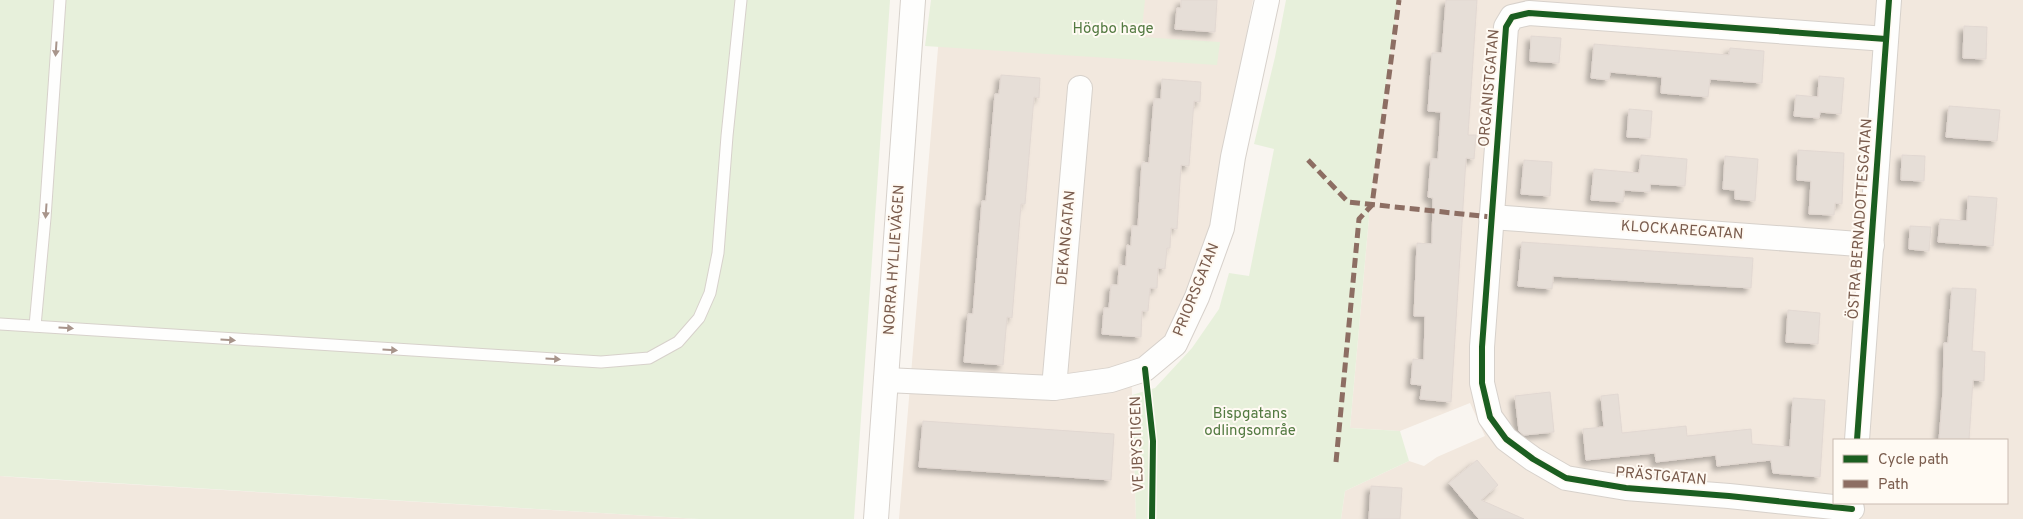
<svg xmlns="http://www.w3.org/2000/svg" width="2023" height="519" viewBox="0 0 2023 519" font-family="Overpass,sans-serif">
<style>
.residential{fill:#f2e8de;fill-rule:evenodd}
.green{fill:#e7f0db}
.building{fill:#e6ded7;stroke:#e2d8d2;filter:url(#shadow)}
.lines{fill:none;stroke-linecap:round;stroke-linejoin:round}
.service-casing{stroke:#d7d1cb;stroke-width:13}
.minor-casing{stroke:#d7d1cb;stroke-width:26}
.service{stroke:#fefefd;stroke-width:11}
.minor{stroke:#fefefd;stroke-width:24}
.quiet{stroke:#8d6e63;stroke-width:5;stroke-dasharray:10 5;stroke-linecap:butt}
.cycleway-casing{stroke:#fffaf3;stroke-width:9}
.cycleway{stroke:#1b5e20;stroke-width:6}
.oneway{fill:#a8958b}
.labels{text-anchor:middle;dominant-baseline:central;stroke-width:4;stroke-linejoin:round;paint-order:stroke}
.park-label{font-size:15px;fill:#537a41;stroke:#fffaf3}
.street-label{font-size:15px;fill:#7a5c4d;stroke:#fffaf3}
</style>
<defs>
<filter id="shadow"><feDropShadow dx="-4.5" dy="4.5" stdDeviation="2.5" flood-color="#0004"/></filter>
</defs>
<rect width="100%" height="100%" fill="#f9f5f0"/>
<g class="residential">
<path d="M942,0H1253L1212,227L1169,338L1141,360L1131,363L1136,519H899Z"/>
<path d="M1398,0H2023V519H1341L1345,491L1409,461L1424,466L1437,457L1485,436L1470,403L1400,431L1350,428L1371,195ZM1834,440H2007V503H1834Z"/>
<path d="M0,476L25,478L699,519H0Z"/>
</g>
<g class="green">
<path d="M0,0H890L854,519H699L0,476Z"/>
<path d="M931,0H1145L1141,37L1220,42L1217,65L925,46Z"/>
<path d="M1286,0H1398L1371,195L1350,428L1400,431L1409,461L1345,491L1341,519H1136L1132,395L1155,388L1192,348L1219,309L1229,273L1249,276L1274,149L1254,144L1275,57Z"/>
</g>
<g class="building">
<path d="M1181,0H1217L1215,32L1175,29L1177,8H1181Z"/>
<path d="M1446,0H1477L1468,135H1476L1474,159L1466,158L1451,402L1420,399L1422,385L1411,384L1413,359L1424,360L1425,316H1414L1417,243L1432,244L1433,198L1428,197L1431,159H1438L1441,112L1428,111L1432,53H1442Z"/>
<path d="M1964,26L1987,27L1986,59L1963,58Z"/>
<path d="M1531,36L1561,38L1559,63L1530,61Z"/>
<path d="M1594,44L1729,55L1730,48L1764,51L1762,83L1710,79L1708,97L1661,93L1662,77L1610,72L1609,80L1591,78Z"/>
<path d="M1001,75L1040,78L1039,98L1034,97L1025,204H1021L1012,318L1007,317L1003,365L964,362L968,314H973L982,201H986L995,94H999Z"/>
<path d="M1819,76L1844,78L1841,114L1820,112L1819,118L1794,116L1796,95L1818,97Z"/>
<path d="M1162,79L1201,82L1200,102L1194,101L1189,166L1181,165L1177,229L1171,228L1170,248H1167L1165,269L1158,268L1157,288H1150L1148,311H1142L1141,337L1102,334L1104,308H1109L1111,285H1118L1119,265L1126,266L1127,245L1131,246L1132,226H1138L1142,162L1149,163L1154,99H1161Z"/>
<path d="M1949,106L2000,110L1997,141L1946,137Z"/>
<path d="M1629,109L1652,111L1650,138L1627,137Z"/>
<path d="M1798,150L1844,153L1842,204L1835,203L1834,215L1809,214L1811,181L1797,180Z"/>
<path d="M1641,155L1687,159L1685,186L1650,184V192L1624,190L1623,202L1591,200L1594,169L1639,173Z"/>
<path d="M1902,155L1925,156L1924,181L1901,180Z"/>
<path d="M1725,156L1758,159L1755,201L1735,199V190L1723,189Z"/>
<path d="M1524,160L1552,162L1550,196L1521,194Z"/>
<path d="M1968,196L1997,198L1993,246L1938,242L1940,219L1967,221Z"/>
<path d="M1910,226L1931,227L1929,251L1909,249Z"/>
<path d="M1522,242L1753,258L1751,288L1553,276L1552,289L1518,286Z"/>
<path d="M1952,288L1976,289L1972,351L1985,352L1984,381L1973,380L1969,440H1939L1943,391L1944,343H1948Z"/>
<path d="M1788,310L1820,313L1818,344L1786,342Z"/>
<path d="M1550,392L1554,432L1524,435L1519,431L1515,396Z"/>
<path d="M1618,394L1622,433L1686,426L1687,436L1751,429L1752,444L1790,447L1793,398L1825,400L1820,477L1773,473L1771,460L1717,466L1716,455L1656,462L1655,453L1586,460L1583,429L1604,427L1601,396Z"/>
<path d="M923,421L1114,434L1111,480L919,467Z"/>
<path d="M1477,460L1498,485L1481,500L1524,519H1479L1449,483Z"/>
<path d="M1371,486L1402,488L1400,519H1369Z"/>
</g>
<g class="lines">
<g class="service-casing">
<g id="service">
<path d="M0,324L601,362L649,358L678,342L699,318L710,293L718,253L727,136L741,0"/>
<path d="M35,326L45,218L60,0"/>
</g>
</g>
<g class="minor-casing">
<g id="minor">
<path d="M1491,217L1872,245"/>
<path d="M886,380L1054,388L1111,380L1145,369L1175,344L1197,297L1222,228L1233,157L1267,0"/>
<path d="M1054,388L1080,88"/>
<path d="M1857,440L1889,0"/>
<path d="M1852,509L1729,496L1626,488L1566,478L1533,459L1506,439L1490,417L1482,383V347L1506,27L1512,17L1529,13L1886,39"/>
<path d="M876,519L913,0"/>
</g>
</g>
<use href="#service" class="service"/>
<use href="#minor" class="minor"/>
<g class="quiet">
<path d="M1308,160L1348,202L1491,217"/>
<path d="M1336,462L1359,219L1372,205L1399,0"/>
</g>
<g class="cycleway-casing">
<g id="cycleway">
<path d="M1145,369L1153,441L1152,519"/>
<path d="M1857,440L1889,0"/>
<path d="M1852,509L1729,496L1626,488L1566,478L1533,459L1506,439L1490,417L1482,383V347L1506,27L1512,17L1529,13L1886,39"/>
</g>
</g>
<use href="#cycleway" class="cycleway"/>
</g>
<defs><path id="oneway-solid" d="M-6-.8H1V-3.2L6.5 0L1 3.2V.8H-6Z" transform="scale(1.25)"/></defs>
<g class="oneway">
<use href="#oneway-solid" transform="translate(56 49) rotate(94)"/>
<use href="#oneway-solid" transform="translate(46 211) rotate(94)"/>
<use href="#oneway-solid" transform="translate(66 328) rotate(4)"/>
<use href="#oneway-solid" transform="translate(228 340) rotate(4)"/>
<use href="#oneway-solid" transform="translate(390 350) rotate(3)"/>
<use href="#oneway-solid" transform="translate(553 359) rotate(4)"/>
</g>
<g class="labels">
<g class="park-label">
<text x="1113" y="29">Högbo hage</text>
<text x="1250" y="414">Bispgatans<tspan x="1250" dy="17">odlingsområe</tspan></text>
</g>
<g class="street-label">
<text transform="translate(1490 88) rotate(-85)">ORGANISTGATAN</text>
<text transform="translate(1861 219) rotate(-86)">ÖSTRA BERNADOTTESGATAN</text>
<text transform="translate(1682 231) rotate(4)">KLOCKAREGATAN</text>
<text transform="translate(1067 238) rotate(-85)">DEKANGATAN</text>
<text transform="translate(895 260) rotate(-86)">NORRA HYLLIEVÄGEN</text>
<text transform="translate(1197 290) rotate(-68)">PRIORSGATAN</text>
<text transform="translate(1138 444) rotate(-92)">VEJBYSTIGEN</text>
<text transform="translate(1661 477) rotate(5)">PRÄSTGATAN</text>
</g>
</g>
<rect x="1833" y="439" width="175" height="65" fill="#fffaf3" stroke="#cabbb1"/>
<rect x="1843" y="455" width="25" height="8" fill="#1b5e20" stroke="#cabbb1"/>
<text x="1878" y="464" font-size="15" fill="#7a5c4d">Cycle path</text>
<rect x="1843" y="480" width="25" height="8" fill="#8d6e63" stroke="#cabbb1"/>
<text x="1878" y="489" font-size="15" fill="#7a5c4d">Path</text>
</svg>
